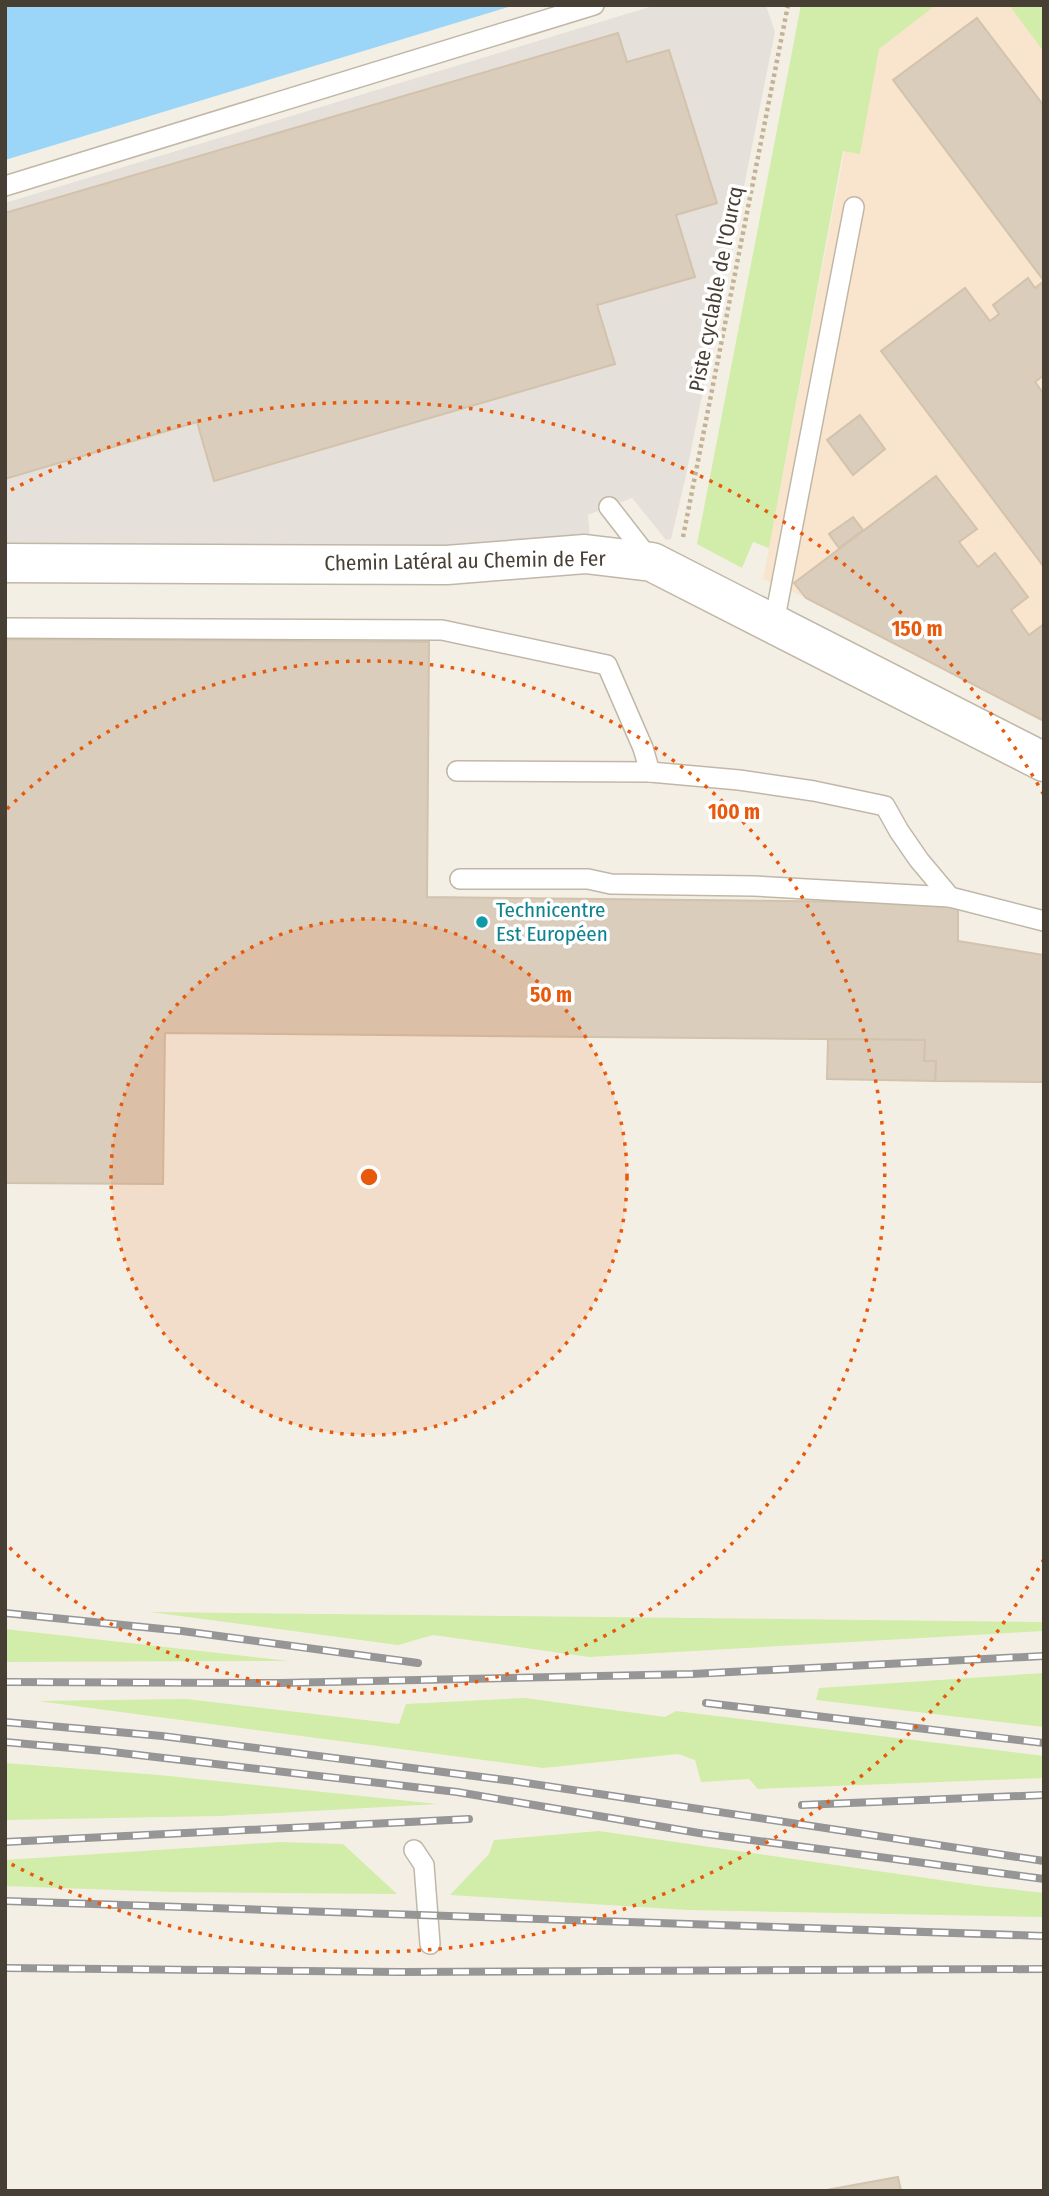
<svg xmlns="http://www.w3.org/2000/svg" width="1049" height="2196" viewBox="0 0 1049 2196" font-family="'Fira Sans Condensed',sans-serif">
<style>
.commercial{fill:#f9e5ce}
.industrial{fill:#e6e0da}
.green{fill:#d1eda9}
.water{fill:#9bd5f7}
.building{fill:#dacdbc;stroke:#d3c2ac;stroke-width:2}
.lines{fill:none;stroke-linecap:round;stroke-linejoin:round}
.lane-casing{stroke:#c1b7a7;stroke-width:22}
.street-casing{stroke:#c1b7a7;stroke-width:41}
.path{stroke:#c4b296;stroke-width:4.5;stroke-dasharray:3.5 3.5;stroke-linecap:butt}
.lane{stroke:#fff;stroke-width:19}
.street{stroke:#fff;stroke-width:38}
.rail-casing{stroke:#969696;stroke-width:8}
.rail{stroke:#fff;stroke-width:5;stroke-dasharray:16;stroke-linecap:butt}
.ring{fill:none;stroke:#e8590c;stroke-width:3.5;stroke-dasharray:3.5 7}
.culture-dot{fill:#0f9aa8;stroke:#fff;stroke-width:2.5}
.labels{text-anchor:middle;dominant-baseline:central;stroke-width:7;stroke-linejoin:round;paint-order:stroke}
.street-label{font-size:21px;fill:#473f34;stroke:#fff}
.culture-label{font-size:21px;fill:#0d838f;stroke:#fff;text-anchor:start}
.centre{fill:#e8590c;stroke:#fff;stroke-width:3.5}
.ring-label{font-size:21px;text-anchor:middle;font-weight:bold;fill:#e8590c;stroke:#fff;stroke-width:7;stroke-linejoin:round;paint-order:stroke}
</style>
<rect width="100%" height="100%" fill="#f4efe5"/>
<path class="commercial" d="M872,5H1044V721L806,598L763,579Z"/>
<path class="industrial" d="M656,5H766L775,32L685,480L671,539L666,540L632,498L588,515L590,536L457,551L5,550V203Z"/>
<g class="green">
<path d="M801,5H936L879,49L860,154L843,151L769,548L753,542L742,568L697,544Z"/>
<path d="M1009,5H1044V52Z"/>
<path d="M150,1612L1044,1622V1631L589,1657L433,1635L398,1645Z"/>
<path d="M5,1629L289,1661L5,1662Z"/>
<path d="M1044,1673V1727L816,1700L819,1688Z"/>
<path d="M525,1698L665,1717L676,1711L1044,1756V1778L758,1789L749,1779L701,1782L695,1760L678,1754L543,1768L38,1701L186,1699L399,1724L406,1704Z"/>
<path d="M5,1763L159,1775L438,1804L220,1816L5,1820Z"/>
<path d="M599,1831L982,1886L1044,1893V1917L688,1910L450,1895L489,1854L494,1840Z"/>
<path d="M280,1842L343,1844L397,1894L173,1892L5,1886V1860Z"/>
</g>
<path class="water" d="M5,5H515L5,160Z"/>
<g class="building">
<path d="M977,18L1044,106V281L893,80Z"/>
<path d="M618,33L627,62L669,50L717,203L676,215L695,277L597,305L615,364L214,481L197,422L5,479V213Z"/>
<path d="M1028,278L1035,288L1044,281V375L1035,382L1044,394V567L881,351L965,288L990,321L999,314L993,305Z"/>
<path d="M860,415L885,449L853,475L827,440Z"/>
<path d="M936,476L977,529L959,542L978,567L995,553L1028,597L1011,610L1029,635L1044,624V721L806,598L794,583Z"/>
<path d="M853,517L863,530L839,548L829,534Z"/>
<path d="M5,639L429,642L427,897L958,903V941L1044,955V1082L935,1081L936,1061H924L925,1040L165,1033L163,1184L5,1183Z"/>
<path d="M828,1039L925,1040L924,1061H936L935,1081L827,1079Z"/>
<path d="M898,2177L901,2191H821Z"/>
</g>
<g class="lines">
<g class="lane-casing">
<g id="lane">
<path d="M5,186L594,5"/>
<path d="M609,507L651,561"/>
<path d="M774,623L854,207"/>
<path d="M5,628L442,630L607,665L643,748L650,772"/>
<path d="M457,771L650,772L739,780L814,791L885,806L899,831L919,860L950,897L1044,921"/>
<path d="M460,879H588L611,884L754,886L950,897"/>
<path d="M414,1850L424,1865L430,1944"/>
</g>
</g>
<g class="street-casing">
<path id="street" d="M5,563L447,565L585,554L652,562L1044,762"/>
</g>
<path class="path" d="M683,537L788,5"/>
<use href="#lane" class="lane"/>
<use href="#street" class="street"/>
<g class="rail-casing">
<g id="rail">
<path d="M5,1613L182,1631L418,1663"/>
<path d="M5,1682L280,1683L692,1674L1044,1656"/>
<path d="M706,1703L1044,1743"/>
<path d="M5,1722L162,1736L513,1781L1044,1861"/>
<path d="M5,1742L104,1751L457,1792L699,1833L1044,1879"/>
<path d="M802,1805L1044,1795"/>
<path d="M5,1842L469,1819"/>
<path d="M5,1901L1044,1936"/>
<path d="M5,1968L401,1972L1044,1969"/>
</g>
</g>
<use href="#rail" class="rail"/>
</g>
<circle cx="369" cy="1177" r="258" fill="#e8590c" fill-opacity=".12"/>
<g class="ring">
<circle cx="369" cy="1177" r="258"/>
<path d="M7 809A516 516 0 1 1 7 1545"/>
<path d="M1044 1559A775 775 0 0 1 11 1864M11 490A775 775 0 0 1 1044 795"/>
</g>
<circle class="culture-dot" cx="482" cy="922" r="7"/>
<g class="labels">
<g class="street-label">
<text transform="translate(716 289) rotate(-79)">Piste cyclable de l'Ourcq</text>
<text transform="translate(465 561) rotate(-1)">Chemin Latéral au Chemin de Fer</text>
</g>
<g class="culture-label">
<text x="496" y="910">Technicentre<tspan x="496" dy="24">Est Européen</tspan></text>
</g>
</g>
<circle cx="369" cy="1177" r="10" class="centre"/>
<g class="ring-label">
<text x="917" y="636">150 m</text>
<text x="734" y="819">100 m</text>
<text x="551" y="1002">50 m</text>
</g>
<rect width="1049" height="2196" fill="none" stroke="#473f34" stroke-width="14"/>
</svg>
